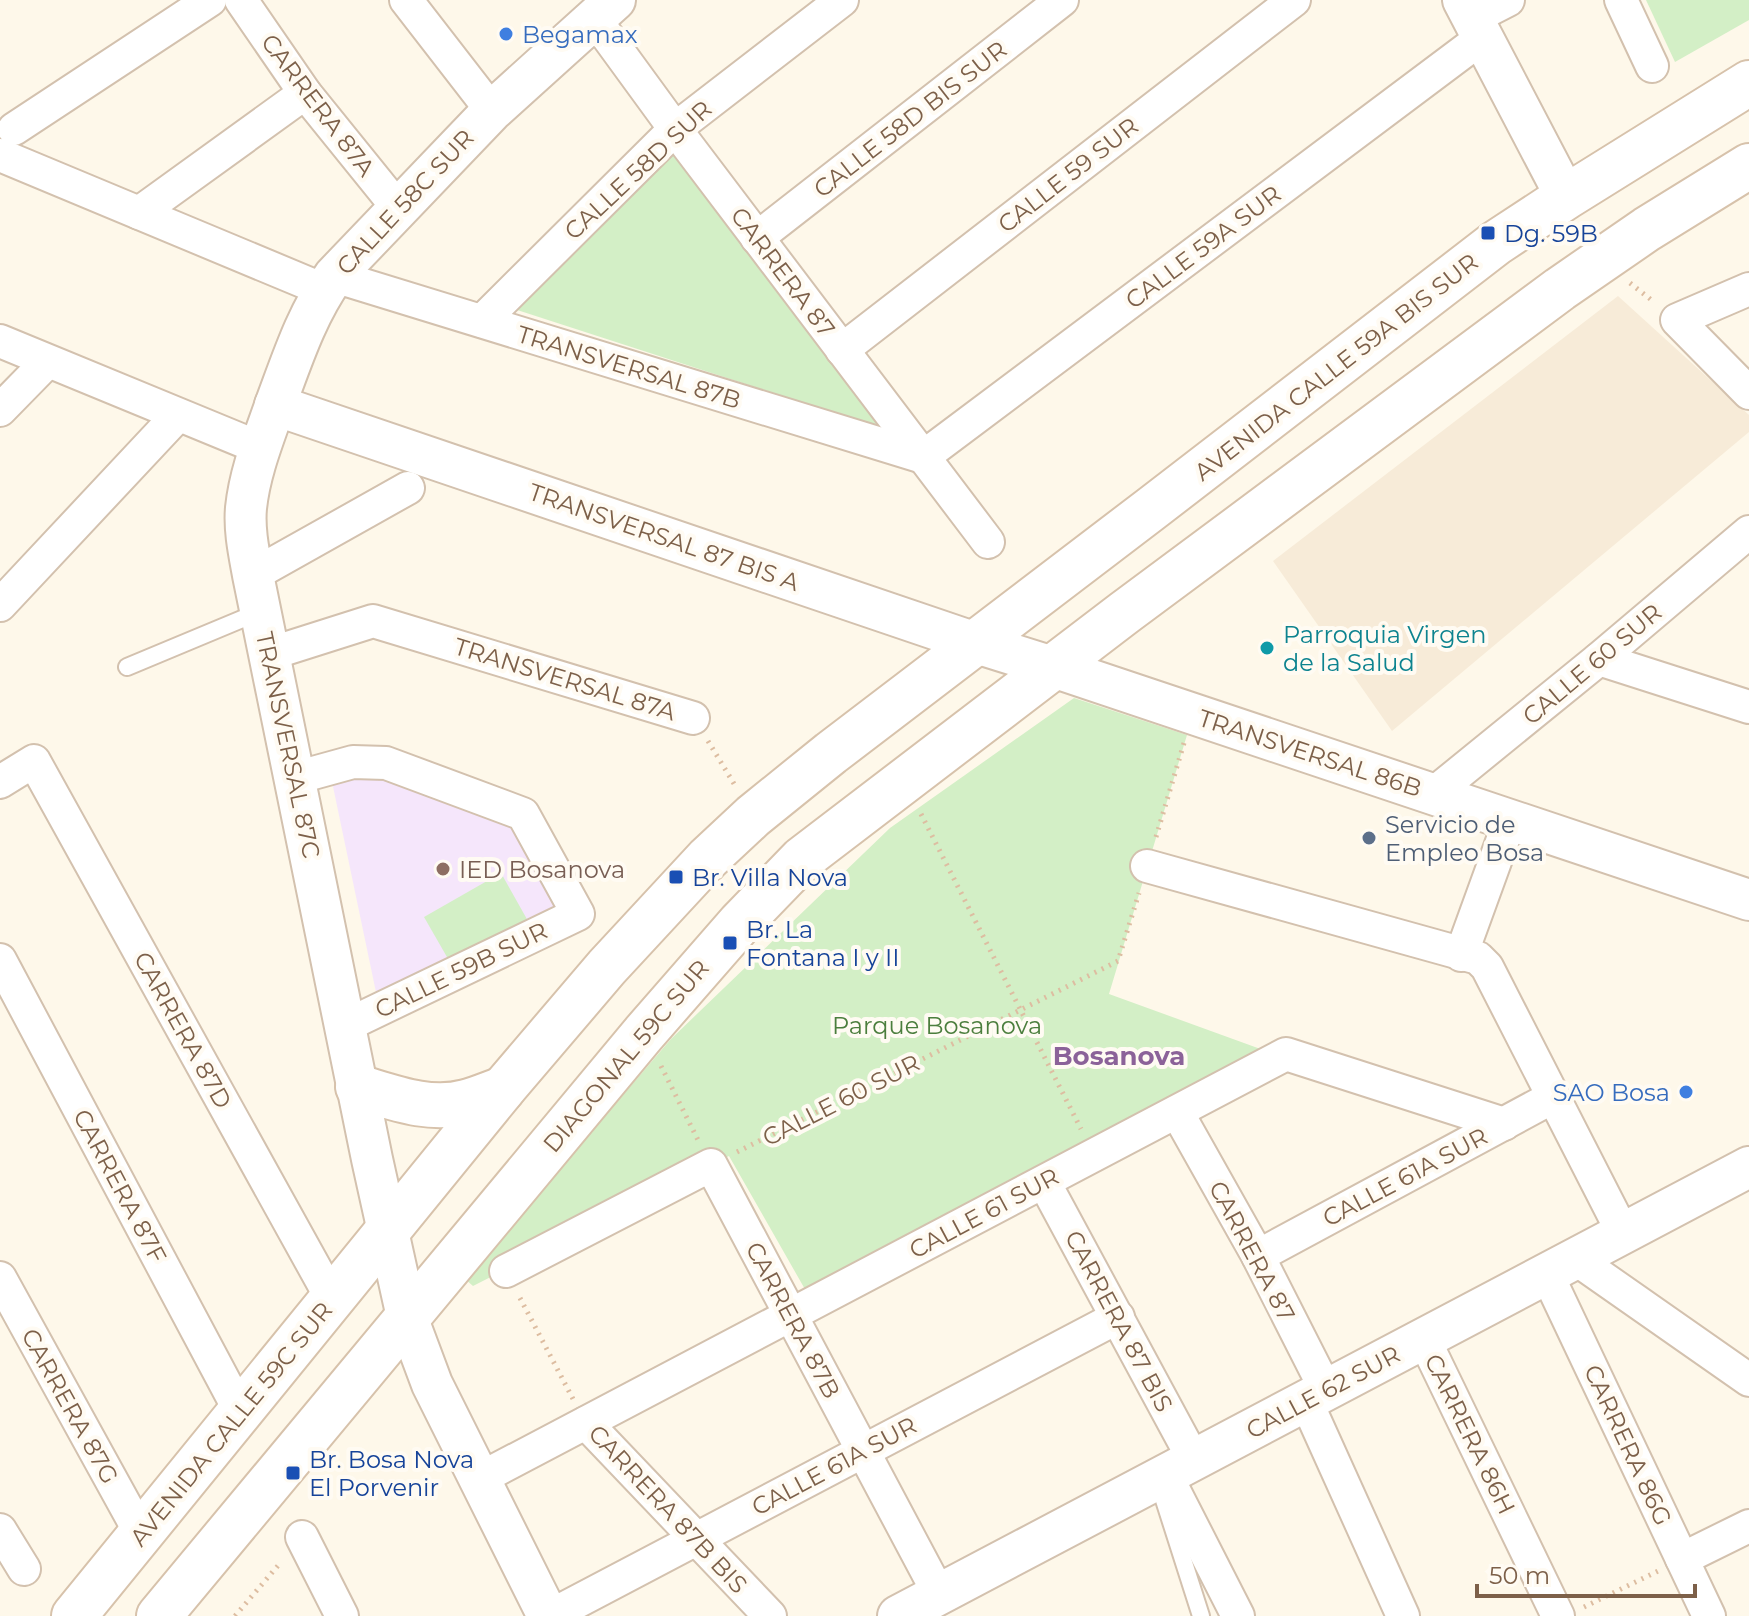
<svg xmlns="http://www.w3.org/2000/svg" width="1749" height="1616" viewBox="0 0 1749 1616" font-family="Montserrat,sans-serif">
<style>
.residential{fill:#f7ebd8}
.education{fill:#f5e6fb}
.green{fill:#d3efc6}
.lines{fill:none;stroke-linecap:round;stroke-linejoin:round}
.service-casing{stroke:#d3c1ae;stroke-width:20}
.minor-casing{stroke:#d3c1ae;stroke-width:36}
.tertiary-casing{stroke:#d3c1ae;stroke-width:44}
.secondary-casing{stroke:#d7c2ab;stroke-width:48}
.path{stroke:#ddbda1;stroke-width:5;stroke-dasharray:2 6;stroke-linecap:butt}
.service{stroke:#fff;stroke-width:16}
.minor{stroke:#fff;stroke-width:32}
.tertiary{stroke:#fff;stroke-width:40}
.secondary{stroke:#fff;stroke-width:44}
.shop-dot{fill:#3f7fe0;stroke:#fffbf3;stroke-width:3}
.transit-dot{fill:#1a4fb4;stroke:#fffbf3;stroke-width:3}
.culture-dot{fill:#0f9aa8;stroke:#fffbf3;stroke-width:3}
.service-dot{fill:#5c6f8a;stroke:#fffbf3;stroke-width:3}
.education-dot{fill:#8d6e63;stroke:#fffbf3;stroke-width:3}
.labels{text-anchor:middle;dominant-baseline:central;stroke-width:8;stroke-linejoin:round;paint-order:stroke}
.shop-label{font-size:24px;fill:#366cbe;stroke:#fffbf3;text-anchor:start}
.street-label{font-size:24px;fill:#7d6049;stroke:#fffbf3}
.transit-label{font-size:24px;fill:#164399;stroke:#fffbf3;text-anchor:start}
.culture-label{font-size:24px;fill:#0d838f;stroke:#fffbf3;text-anchor:start}
.service-label{font-size:24px;fill:#4e5e75;stroke:#fffbf3;text-anchor:start}
.education-label{font-size:24px;fill:#785e54;stroke:#fffbf3;text-anchor:start}
.park-label{font-size:24px;fill:#4b7e3d;stroke:#fffbf3}
.neighbourhood-label{font-size:26px;font-weight:bold;fill:#8b6299;stroke:#fffbf3}
</style>
<rect width="100%" height="100%" fill="#fef8ea"/>
<path class="residential" d="M1618,296L1749,415V432L1392,731L1273,561Z"/>
<path class="education" d="M376,772L512,824L559,914L377,997L331,777Z"/>
<g class="green">
<path d="M1646,0H1749V20L1675,62Z"/>
<path d="M671,140L891,431L511,308Z"/>
<path d="M1074,698L1187,735L1109,994L1266,1051L806,1291L729,1156L473,1286L465,1279L671,1039L890,828Z"/>
<path d="M501,873L528,921L451,964L424,917Z"/>
</g>
<g class="lines">
<g class="service-casing">
<g id="service">
<path d="M127,667L259,612"/>
<path d="M1164,1500L1201,1616"/>
</g>
</g>
<g class="minor-casing">
<g id="minor">
<path d="M241,0L305,93L398,208"/>
<path d="M406,0L492,111"/>
<path d="M1621,0L1652,66"/>
<path d="M594,18L675,129L988,542"/>
<path d="M1473,18L1508,0"/>
<path d="M14,129L210,0"/>
<path d="M0,155L324,290"/>
<path d="M139,213L305,93"/>
<path d="M757,238L1062,0"/>
<path d="M334,276L923,457L1483,37"/>
<path d="M1749,289L1677,320L1749,393"/>
<path d="M482,321L675,129L842,0"/>
<path d="M0,341L260,448"/>
<path d="M842,350L1294,0"/>
<path d="M0,410L47,362"/>
<path d="M253,575L408,488"/>
<path d="M0,605L178,415"/>
<path d="M269,654L373,621L693,718"/>
<path d="M1599,659L1749,707"/>
<path d="M295,778L353,762L386,763L523,814L578,914L345,1026"/>
<path d="M0,782L34,761L332,1299"/>
<path d="M1433,794L1599,659L1749,532"/>
<path d="M1147,866L1478,958L1487,967L1623,1233"/>
<path d="M1461,955L1510,820"/>
<path d="M0,960L240,1411"/>
<path d="M1177,1112L1258,1256L1326,1390"/>
<path d="M1044,1182L1194,1460"/>
<path d="M1258,1256L1553,1097"/>
<path d="M1576,1259L1749,1380"/>
<path d="M506,1271L711,1165L939,1594"/>
<path d="M1547,1274L1709,1616"/>
<path d="M0,1278L141,1534"/>
<path d="M1424,1339L1558,1616"/>
<path d="M1306,1401L1403,1616"/>
<path d="M586,1423L770,1616"/>
<path d="M1166,1475L1238,1616"/>
<path d="M479,1479L1286,1054L1504,1124"/>
<path d="M0,1530L24,1569"/>
<path d="M302,1537L342,1616"/>
<path d="M1682,1559L1749,1526"/>
<path d="M550,1616L1118,1317"/>
</g>
</g>
<g class="tertiary-casing">
<g id="tertiary">
<path d="M1463,0L1566,197"/>
<path d="M275,405L976,643L1053,667L1749,900"/>
<path d="M548,1616L432,1384L407,1317L372,1159L253,575C249,553 244,530 246,508C250,470 265,435 277,400C293,357 307,314 334,276L492,111L615,0"/>
<path d="M898,1616L1749,1167"/>
</g>
</g>
<g class="secondary-casing">
<g id="secondary">
<path d="M358,1087C392,1097 429,1112 466,1102C478,1099 491,1093 503,1089"/>
<path d="M74,1616L503,1089L607,967L708,858L753,816L831,753L1151,509L1496,243L1566,197L1749,83"/>
<path d="M159,1616L644,1033L740,923L802,859L1124,613L1560,289L1647,229L1749,166"/>
</g>
</g>
<g class="path">
<path d="M1630,283L1654,302"/>
<path d="M708,741L736,787"/>
<path d="M921,814L1081,1129"/>
<path d="M1156,837L1184,743"/>
<path d="M661,1066L698,1140"/>
<path d="M737,1152L1118,961L1139,893"/>
<path d="M520,1298L573,1399"/>
<path d="M1584,1607L1658,1571"/>
<path d="M235,1616L281,1562"/>
</g>
<use href="#service" class="service"/>
<use href="#minor" class="minor"/>
<use href="#tertiary" class="tertiary"/>
<use href="#secondary" class="secondary"/>
</g>
<g class="shop-dot">
<circle cx="506" cy="34" r="8"/>
<circle cx="1686" cy="1092" r="8"/>
</g>
<g class="transit-dot">
<rect x="1480" y="225" width="16" height="16" rx="4"/>
<rect x="668" y="869" width="16" height="16" rx="4"/>
<rect x="722" y="935" width="16" height="16" rx="4"/>
<rect x="285" y="1465" width="16" height="16" rx="4"/>
</g>
<circle class="culture-dot" cx="1267" cy="648" r="8"/>
<circle class="service-dot" cx="1369" cy="838" r="8"/>
<circle class="education-dot" cx="443" cy="869" r="8"/>
<g class="labels">
<g class="shop-label">
<text x="522" y="34">Begamax</text>
<text x="1670" y="1092" text-anchor="end">SAO Bosa</text>
</g>
<g class="street-label">
<text transform="translate(318 105) rotate(53)">CARRERA 87A</text>
<text transform="translate(910 119) rotate(-38)">CALLE 58D BIS SUR</text>
<text transform="translate(638 170) rotate(-43)">CALLE 58D SUR</text>
<text transform="translate(1068 175) rotate(-38)">CALLE 59 SUR</text>
<text transform="translate(405 202) rotate(-47)">CALLE 58C SUR</text>
<text transform="translate(1203 247) rotate(-37)">CALLE 59A SUR</text>
<text transform="translate(783 272) rotate(53)">CARRERA 87</text>
<text transform="translate(629 367) rotate(17)">TRANSVERSAL 87B</text>
<text transform="translate(1336 367) rotate(-38)">AVENIDA CALLE 59A BIS SUR</text>
<text transform="translate(664 537) rotate(19)">TRANSVERSAL 87 BIS A</text>
<text transform="translate(1592 664) rotate(-40)">CALLE 60 SUR</text>
<text transform="translate(565 679) rotate(17)">TRANSVERSAL 87A</text>
<text transform="translate(288 745) rotate(78)">TRANSVERSAL 87C</text>
<text transform="translate(1310 753) rotate(18)">TRANSVERSAL 86B</text>
<text transform="translate(461 970) rotate(-26)">CALLE 59B SUR</text>
<text transform="translate(183 1030) rotate(61)">CARRERA 87D</text>
<text transform="translate(626 1056) rotate(-50)">DIAGONAL 59C SUR</text>
<text transform="translate(841 1100) rotate(-27)">CALLE 60 SUR</text>
<text transform="translate(1405 1177) rotate(-28)">CALLE 61A SUR</text>
<text transform="translate(120 1186) rotate(62)">CARRERA 87F</text>
<text transform="translate(984 1213) rotate(-28)">CALLE 61 SUR</text>
<text transform="translate(1252 1251) rotate(62)">CARRERA 87</text>
<text transform="translate(793 1320) rotate(62)">CARRERA 87B</text>
<text transform="translate(1119 1321) rotate(62)">CARRERA 87 BIS</text>
<text transform="translate(1323 1392) rotate(-28)">CALLE 62 SUR</text>
<text transform="translate(70 1406) rotate(61)">CARRERA 87G</text>
<text transform="translate(231 1424) rotate(-51)">AVENIDA CALLE 59C SUR</text>
<text transform="translate(1470 1434) rotate(64)">CARRERA 86H</text>
<text transform="translate(1628 1445) rotate(65)">CARRERA 86G</text>
<text transform="translate(834 1466) rotate(-28)">CALLE 61A SUR</text>
<text transform="translate(668 1509) rotate(47)">CARRERA 87B BIS</text>
</g>
<g class="transit-label">
<text x="1504" y="233">Dg. 59B</text>
<text x="692" y="877">Br. Villa Nova</text>
<text x="746" y="929">Br. La<tspan x="746" dy="28">Fontana I y II</tspan></text>
<text x="309" y="1459">Br. Bosa Nova<tspan x="309" dy="28">El Porvenir</tspan></text>
</g>
<g class="culture-label">
<text x="1283" y="634">Parroquia Virgen<tspan x="1283" dy="28">de la Salud</tspan></text>
</g>
<g class="service-label">
<text x="1385" y="824">Servicio de<tspan x="1385" dy="28">Empleo Bosa</tspan></text>
</g>
<g class="education-label">
<text x="459" y="869">IED Bosanova</text>
</g>
<g class="park-label">
<text x="937" y="1025">Parque Bosanova</text>
</g>
<g class="neighbourhood-label">
<text x="1119" y="1056">Bosanova</text>
</g>
</g>
<path d="M1477 1584v12h218v-12" fill="none" stroke="#7d6049" stroke-width="4"/>
<text x="1489" y="1584" font-size="24" fill="#7d6049" stroke="#fffbf3" stroke-width="6" paint-order="stroke">50 m</text>
</svg>
